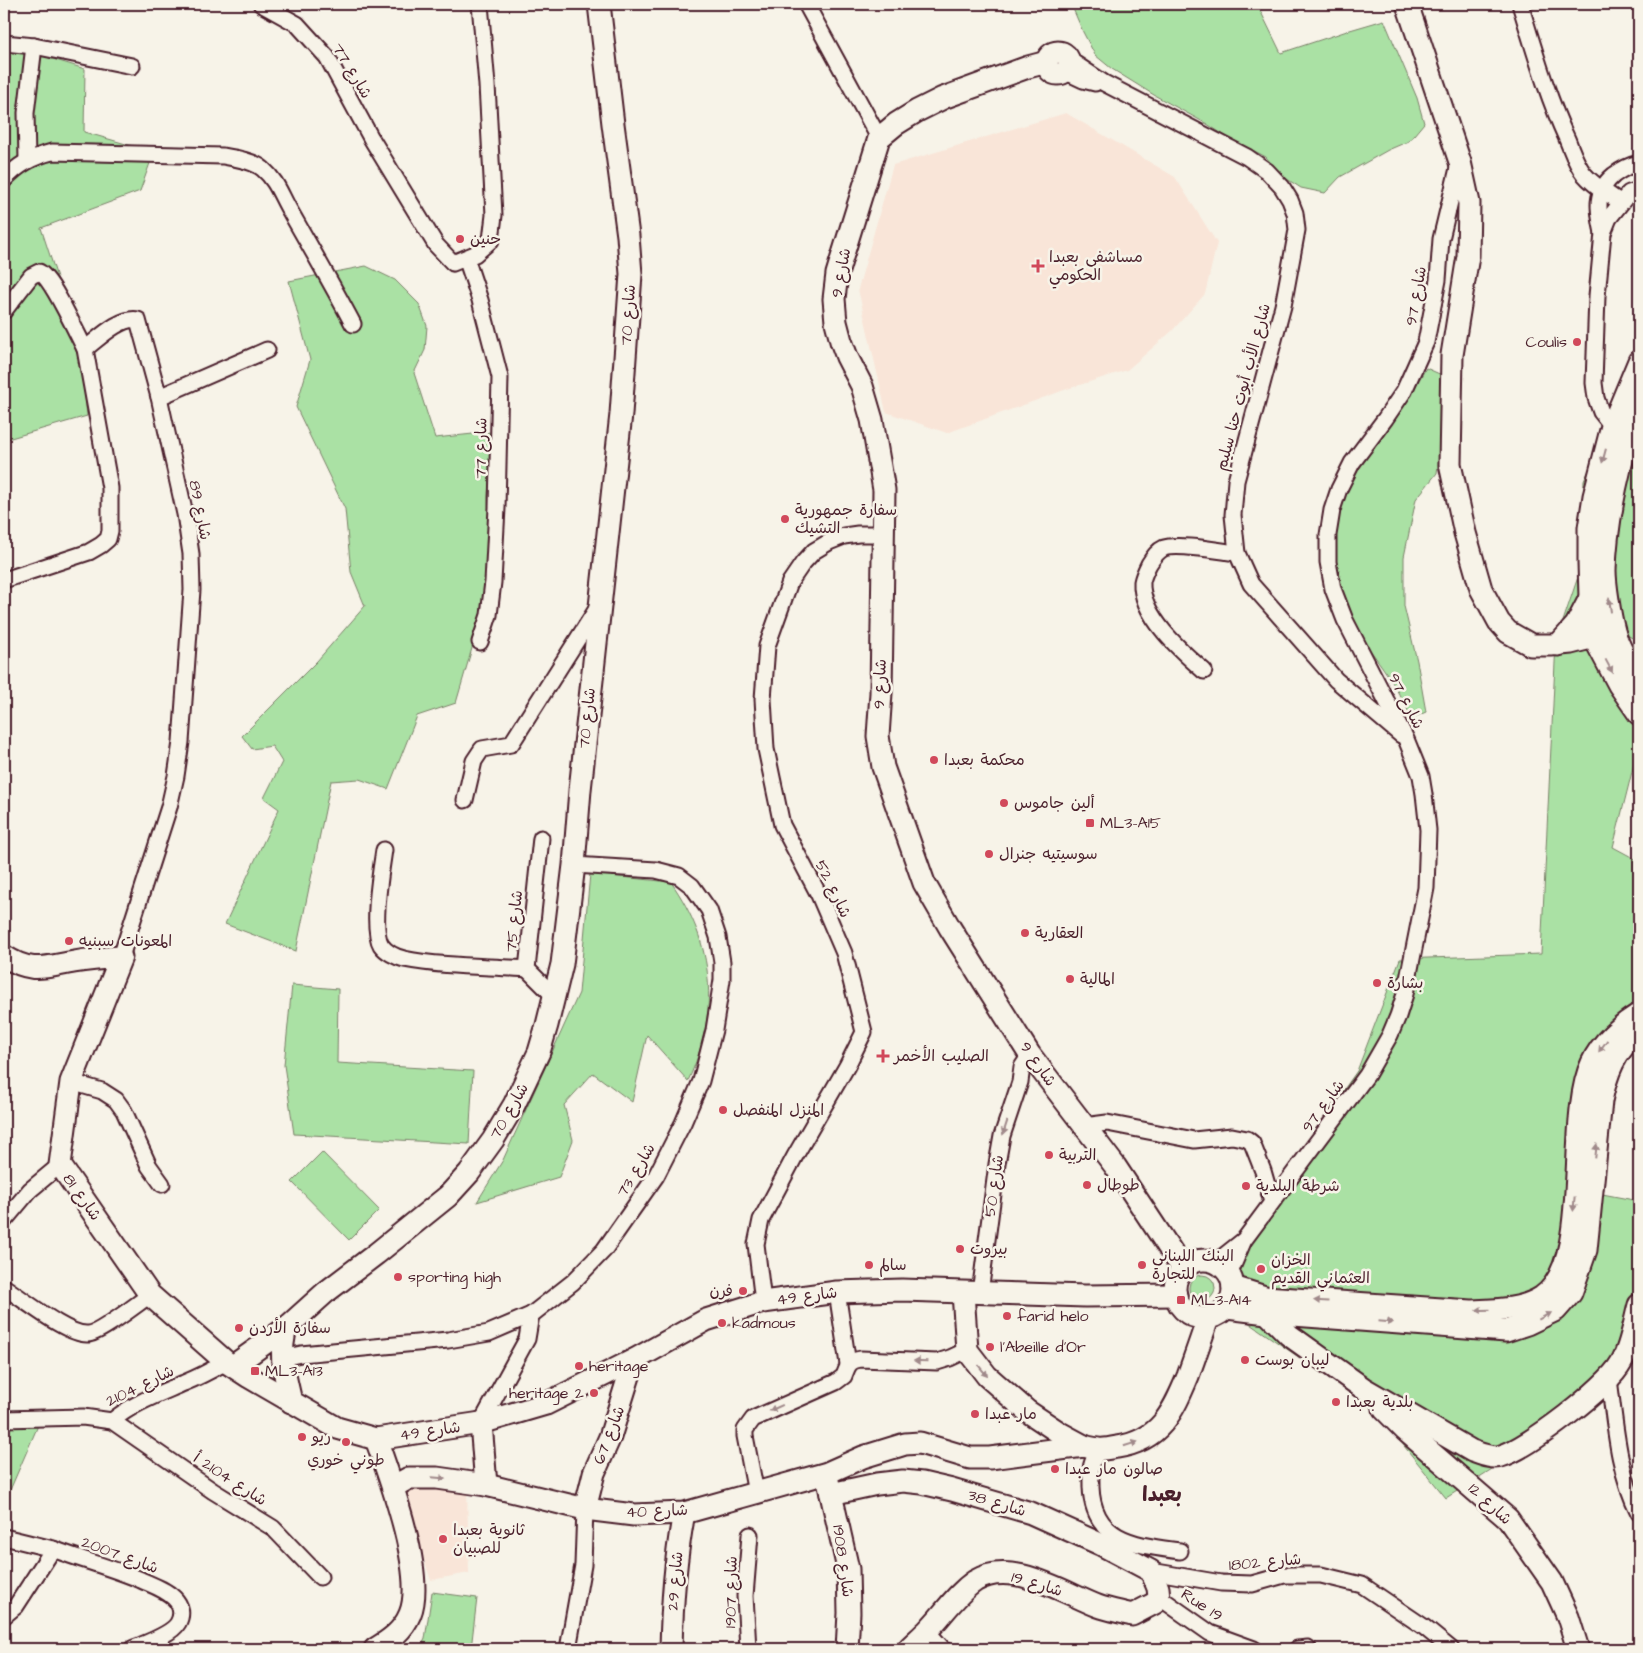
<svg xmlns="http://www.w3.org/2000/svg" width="1643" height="1653" viewBox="0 0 1643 1653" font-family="'Architects Daughter','Playpen Sans Arabic',sans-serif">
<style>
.built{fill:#f9e5d8}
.green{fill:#aae1a4;stroke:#7a8068}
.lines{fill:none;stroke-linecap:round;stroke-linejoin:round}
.street-casing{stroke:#4a1f2b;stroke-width:19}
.secondary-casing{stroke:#4a1f2b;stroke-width:25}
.street{stroke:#f7f3e8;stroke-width:15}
.secondary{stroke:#f7f3e8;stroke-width:21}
.oneway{fill:#a0898a}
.poi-dot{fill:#d1495b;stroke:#f7f3e8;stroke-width:2}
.labels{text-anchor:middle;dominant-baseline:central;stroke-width:5;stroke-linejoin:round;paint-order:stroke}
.street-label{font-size:16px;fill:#4a1f2b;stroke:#f7f3e8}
.poi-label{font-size:16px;fill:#4a1f2b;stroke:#f7f3e8;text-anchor:start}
.district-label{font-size:21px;font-weight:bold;fill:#4a1f2b;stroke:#f7f3e8}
</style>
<rect width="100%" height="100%" fill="#f7f3e8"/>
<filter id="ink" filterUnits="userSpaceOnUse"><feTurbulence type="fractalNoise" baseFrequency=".02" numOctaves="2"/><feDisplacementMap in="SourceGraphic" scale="10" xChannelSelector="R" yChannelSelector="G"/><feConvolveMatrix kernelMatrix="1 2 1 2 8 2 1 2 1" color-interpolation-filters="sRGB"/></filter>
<g filter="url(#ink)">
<g class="built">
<path d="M1066,113L1175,177L1217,243L1205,294L1172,331L1127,370L1067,389L947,433L886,412L858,289L893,165Z"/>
<path d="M405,1487H467L469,1573L431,1580L406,1506L403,1494L406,1493Z"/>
</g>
<g class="green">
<path d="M1071,4H1257L1281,53L1350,30L1384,20L1417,98L1424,123L1409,141L1388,150L1340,177L1325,193L1301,188L1279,174L1266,157L1227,137L1207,124L1154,95L1112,69L1095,55L1083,32Z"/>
<path d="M4,44L85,69L84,132L154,152L140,191L41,228L80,348L87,416L4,440Z"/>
<path d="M366,266L395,280L419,304L427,326L425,350L414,373L435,438L492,432L488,497L490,559L482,614L456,703L417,716L388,789L359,779L331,781L296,951L225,924L279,809L264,798L282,762L272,746L252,749L242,736L317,661L365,606L351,572L345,509L296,407L310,360L289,281Z"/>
<path d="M1639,358V641L1622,633L1639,675V744L1613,847L1639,861V1039L1625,1047L1581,1190L1634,1200L1639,1191V1304L1595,1398L1508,1459L1446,1498L1375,1410L1232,1311L1224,1259L1357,1071L1400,959L1541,954L1556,642L1582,565L1584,481Z"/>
<path d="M1426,368L1444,376V415L1437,473L1416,499L1404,557V606L1417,661L1426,712L1412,718C1406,707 1400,696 1394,685C1381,663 1364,644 1352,622C1331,578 1329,522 1353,479C1366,456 1385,436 1399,414C1409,399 1417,383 1426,368Z"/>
<path d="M590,874L671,882C715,945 720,1011 688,1081L647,1035L632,1102L593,1073L564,1105L573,1140L559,1177L477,1202L503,1160L579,993Z"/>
<path d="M292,985L338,989L337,1063L473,1071L469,1144L294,1134L284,1065Z"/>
<path d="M322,1152L379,1210L349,1240L292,1182Z"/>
<circle cx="1202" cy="1288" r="13"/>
<path d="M4,1411L43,1414L4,1504Z"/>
<path d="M432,1592L477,1598L471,1649H420L425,1639Z"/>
</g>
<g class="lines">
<g class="street-casing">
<g id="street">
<path d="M261,4L297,24L327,57L371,138L436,245L453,263L475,254L491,240L494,215L487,85L480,4"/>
<path d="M806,4L879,138"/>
<path d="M1520,4C1534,49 1547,96 1567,139C1572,151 1576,164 1584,174C1594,186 1608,194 1620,202"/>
<path d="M4,43L34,46L132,66"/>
<path d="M1068,59L1104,83L1247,157L1267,171L1282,187L1290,200L1295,213L1297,230L1283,306L1236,481L1233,515L1237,553L1251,584L1336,680L1401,735"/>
<path d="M1064,71L1083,80L1095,83"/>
<path d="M27,160L26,113L34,46"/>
<path d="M4,180C18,165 32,157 52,152L223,156C235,158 254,161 263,169C277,181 281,196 290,211C311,248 333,286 353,324"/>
<path d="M1603,233C1598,211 1594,191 1614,175C1622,169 1630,165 1639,163"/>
<path d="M466,258L480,300L500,377L497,508L493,582L489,615L480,642"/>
<path d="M4,311L31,276L39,272C52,278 77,334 85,349"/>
<path d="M159,397L267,350"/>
<path d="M1619,428L1612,426L1601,412L1596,398L1594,383L1597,296L1603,233L1609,218L1629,193L1639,190"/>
<path d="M4,580L89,552L101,545L108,539L110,531V488L85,349C98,339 121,316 138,320L159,397L185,514L191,554L192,590L181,742L176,776L169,807L121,957"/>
<path d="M1204,671C1182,652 1140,615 1142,582C1143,576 1146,570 1149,564C1153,558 1157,551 1164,548C1178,543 1220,551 1237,553"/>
<path d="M465,800L474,761L482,749L511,744L598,607"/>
<path d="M541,838L527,969L555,997"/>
<path d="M384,850C381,870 371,928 381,945C386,952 396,957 404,959C444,967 487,966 527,969"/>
<path d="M71,1082L102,1091L116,1100L124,1111L149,1166L162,1184"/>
<path d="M1084,1126L1107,1123L1194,1140L1232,1136L1247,1139L1252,1143L1263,1171L1272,1202"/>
<path d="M4,1221L30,1190L60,1165"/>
<path d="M1215,1263L1244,1240L1367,1075L1390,1035L1398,1016L1405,994L1426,888L1428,830L1424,794L1421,776L1406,739L1345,620L1333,589L1328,562V535L1332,510L1339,489L1352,463L1385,419L1404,391L1426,342L1438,280L1441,239L1459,164"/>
<path d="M1229,1275L1243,1242"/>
<path d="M4,1287C22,1298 68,1336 88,1334C99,1334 138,1303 150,1295"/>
<path d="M837,1292L848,1364"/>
<path d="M980,1293L997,1164L1002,1136L1020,1082L1022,1067L1030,1055"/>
<path d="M763,1302L756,1244L761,1220L795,1156L847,1066L864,1032L844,953L819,895L782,825L766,749L763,699L767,646L790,582L803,563L814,551L829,542L844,536L858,534H883"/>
<path d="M282,1358L301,1354L448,1340L489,1333L531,1315L573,1282L604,1250L656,1176L683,1123L701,1081L714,1030L722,980V962L718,937L709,910L692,886L679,876L656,870L574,865"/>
<path d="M1609,1379C1615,1424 1618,1472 1639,1513"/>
<path d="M4,1419L83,1417L112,1421L213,1491L273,1528L320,1577"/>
<path d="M112,1421C133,1403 159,1394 184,1383C199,1377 212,1370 226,1362"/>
<path d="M481,1423L527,1339L531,1315"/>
<path d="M1099,1450C1089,1466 1091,1468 1091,1487C1093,1542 1137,1545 1180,1551"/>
<path d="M756,1493L745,1436V1430L753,1419L836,1382L844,1376C848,1365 849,1361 861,1359L937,1362L950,1358L967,1350"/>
<path d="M4,1537L53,1549"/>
<path d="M1151,1571L1221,1583L1252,1584L1284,1575H1321L1362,1585L1424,1627L1451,1649"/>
<path d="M1159,1597L1210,1633L1254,1649"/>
<path d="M4,1616L16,1606L53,1549C82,1560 112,1568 141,1580C152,1585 165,1589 174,1598C181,1605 183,1614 178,1623C171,1635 145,1643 132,1649"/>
<path d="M927,1631L943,1649"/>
<path d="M568,1649L583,1565L585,1509"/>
<path d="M748,1649L745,1596L750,1535"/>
<path d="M1297,1649L1308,1648"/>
</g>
</g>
<g class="secondary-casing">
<g id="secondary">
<path d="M1407,4L1460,162L1469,203L1468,256L1452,355L1450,464L1465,533L1481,589L1499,622L1508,632L1531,645H1551L1571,643L1614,632"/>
<circle cx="1058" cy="63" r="11"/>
<path d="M1047,62L1028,67L943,98L917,111L896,124L879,138L844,251L837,274L834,299L836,322L841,341L847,357L862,386L872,420L884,490L881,693L878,736L883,767L924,883L950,928L1030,1055L1115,1166L1183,1269"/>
<path d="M1639,361L1612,426L1594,496L1589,528V562L1590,598L1594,638L1619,685L1639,714"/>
<path d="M1639,408C1621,452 1606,522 1605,570C1605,584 1610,616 1614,631C1617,644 1632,671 1639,682"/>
<path d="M1558,645L1576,625L1590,598"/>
<path d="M4,956C32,974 44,967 74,962C90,959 105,958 121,957L71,1082L60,1165L150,1295L226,1362L249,1377L337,1428L376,1439L481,1423L546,1404L634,1360L706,1320L763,1302L837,1292L902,1290L1085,1296L1176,1295"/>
<circle cx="1204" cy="1289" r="29"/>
<path d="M1233,1287L1265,1297L1471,1311C1495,1310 1522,1310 1542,1297C1594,1261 1565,1119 1592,1063C1601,1043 1621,1025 1639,1014"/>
<path d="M963,1293L967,1350L987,1376L1027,1411L1060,1433L1084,1446"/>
<path d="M1266,1306L1267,1313L1289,1335L1363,1388L1472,1451C1481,1454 1492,1459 1501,1456C1527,1449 1608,1387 1621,1363C1631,1347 1634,1323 1639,1305"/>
<path d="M1227,1308L1267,1313L1506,1331L1527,1324L1556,1310L1571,1293L1586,1250L1601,1101C1606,1076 1615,1047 1639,1034"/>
<path d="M286,1328C278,1358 285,1373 291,1402"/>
<path d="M233,1366L286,1328L326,1292L376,1254L448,1196L469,1173L493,1140L514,1105L539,1052L547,1025L562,964L574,865L580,790L621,414L631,274L628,236L613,124L599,4"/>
<path d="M1384,1409L1405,1430L1508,1519L1552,1582L1568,1617L1578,1649"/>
<path d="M481,1423L486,1485"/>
<path d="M828,1481L848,1569L849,1613L847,1649"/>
<path d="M393,1487L409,1478H437L486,1485L585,1509L634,1515L684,1513L827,1473L863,1457L905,1444L920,1443L970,1458H990L1084,1446C1099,1450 1102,1450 1117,1447C1160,1441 1173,1412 1188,1376C1195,1356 1202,1337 1208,1318"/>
<path d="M831,1494L877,1484L903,1481L922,1483L952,1490L1031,1513L1100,1544L1151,1571L1158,1588L1159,1597L1155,1603L1132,1615C1121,1612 1109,1610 1098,1606C1064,1593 1011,1558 975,1581C956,1594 943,1615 927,1631C921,1637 914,1643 908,1649"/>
<path d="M585,1509L594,1473L610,1437L634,1360"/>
<path d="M375,1649C390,1640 403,1631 410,1614C426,1576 390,1478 376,1439"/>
<path d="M671,1649C672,1603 675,1559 684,1513"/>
</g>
</g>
<use href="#street" class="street"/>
<use href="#secondary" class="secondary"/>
</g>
<defs><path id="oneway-solid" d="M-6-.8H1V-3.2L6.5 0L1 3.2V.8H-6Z" transform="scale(1.25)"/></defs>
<g class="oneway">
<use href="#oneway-solid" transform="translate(1604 456) rotate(105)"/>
<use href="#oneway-solid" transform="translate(1610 605) rotate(-98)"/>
<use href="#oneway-solid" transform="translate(1609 666) rotate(62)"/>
<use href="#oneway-solid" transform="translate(1603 1046) rotate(126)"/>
<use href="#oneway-solid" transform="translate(1005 1128) rotate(108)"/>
<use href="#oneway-solid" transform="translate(1596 1151) rotate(-84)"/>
<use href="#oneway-solid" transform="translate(1574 1204) rotate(95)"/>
<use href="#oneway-solid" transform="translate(1321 1301) rotate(-176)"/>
<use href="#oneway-solid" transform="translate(1483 1310) rotate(178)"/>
<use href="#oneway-solid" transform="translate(1545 1316) rotate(-28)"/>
<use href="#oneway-solid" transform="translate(1386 1322) rotate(5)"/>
<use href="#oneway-solid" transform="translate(921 1361) rotate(-178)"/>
<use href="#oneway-solid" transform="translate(983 1371) rotate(51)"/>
<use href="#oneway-solid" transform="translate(776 1408) rotate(156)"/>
<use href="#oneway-solid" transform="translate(1131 1444) rotate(-18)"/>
<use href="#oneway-solid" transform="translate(439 1478) rotate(5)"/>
</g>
</g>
<g class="poi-dot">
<circle cx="460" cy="239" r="5"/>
<path d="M1035.5 258.5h5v5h5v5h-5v5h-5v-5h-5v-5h5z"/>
<circle cx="1577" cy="342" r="5"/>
<circle cx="785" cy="519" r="5"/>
<circle cx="934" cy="760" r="5"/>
<circle cx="1004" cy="803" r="5"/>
<rect x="1085" y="818" width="10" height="10" rx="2.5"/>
<circle cx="989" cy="854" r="5"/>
<circle cx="1025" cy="933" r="5"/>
<circle cx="69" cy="941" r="5"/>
<circle cx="1070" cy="979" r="5"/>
<circle cx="1377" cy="983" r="5"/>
<path d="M880.5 1048.5h5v5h5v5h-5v5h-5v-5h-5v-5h5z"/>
<circle cx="723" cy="1110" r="5"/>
<circle cx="1049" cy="1155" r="5"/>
<circle cx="1087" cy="1185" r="5"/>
<circle cx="1246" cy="1186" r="5"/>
<circle cx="960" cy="1249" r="5"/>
<circle cx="869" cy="1265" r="5"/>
<circle cx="1142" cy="1265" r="5"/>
<circle cx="1261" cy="1269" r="5"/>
<circle cx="398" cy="1277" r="5"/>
<circle cx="743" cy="1291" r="5"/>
<rect x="1176" y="1295" width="10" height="10" rx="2.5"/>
<circle cx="1007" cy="1316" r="5"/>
<circle cx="722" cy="1323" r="5"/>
<circle cx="239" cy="1328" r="5"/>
<circle cx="990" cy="1347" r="5"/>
<circle cx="1245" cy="1360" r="5"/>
<circle cx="579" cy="1366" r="5"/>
<rect x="250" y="1366" width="10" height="10" rx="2.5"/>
<circle cx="594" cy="1393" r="5"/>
<circle cx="1336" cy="1402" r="5"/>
<circle cx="975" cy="1414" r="5"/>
<circle cx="302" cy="1437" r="5"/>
<circle cx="346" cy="1442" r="5"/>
<circle cx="1055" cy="1469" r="5"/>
<circle cx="443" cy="1539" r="5"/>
</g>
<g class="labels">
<g class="street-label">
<text transform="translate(352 71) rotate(59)">شارع 77</text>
<text transform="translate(841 273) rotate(-80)">شارع 9</text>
<text transform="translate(1416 296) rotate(-80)">شارع 97</text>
<text transform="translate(628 315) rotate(-86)">شارع 70</text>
<text transform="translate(1243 387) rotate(-75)">شارع الأب أبوت حنا سليم</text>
<text transform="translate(481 448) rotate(-89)">شارع 77</text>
<text transform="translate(200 510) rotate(79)">شارع 89</text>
<text transform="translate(880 684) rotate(-88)">شارع 9</text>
<text transform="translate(1406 701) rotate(63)">شارع 97</text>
<text transform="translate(587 718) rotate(-84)">شارع 70</text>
<text transform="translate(833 889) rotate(64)">شارع 52</text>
<text transform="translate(514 921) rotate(-84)">شارع 75</text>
<text transform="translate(1038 1064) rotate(55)">شارع 9</text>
<text transform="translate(1323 1106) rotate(-54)">شارع 97</text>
<text transform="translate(509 1111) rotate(-60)">شارع 70</text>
<text transform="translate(636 1170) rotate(-59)">شارع 73</text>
<text transform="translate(994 1186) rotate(-82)">شارع 50</text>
<text transform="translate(82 1197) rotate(55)">شارع 81</text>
<text transform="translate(807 1296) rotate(-7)">شارع 49</text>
<text transform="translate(140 1386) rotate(-26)">شارع 2104</text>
<text transform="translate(430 1431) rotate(-8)">شارع 49</text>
<text transform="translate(609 1435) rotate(-69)">شارع 67</text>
<text transform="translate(230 1479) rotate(33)">شارع 2104 أ</text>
<text transform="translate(997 1503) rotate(17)">شارع 38</text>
<text transform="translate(1490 1504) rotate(43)">شارع 12</text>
<text transform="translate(657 1511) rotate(-2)">شارع 40</text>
<text transform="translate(120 1555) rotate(20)">شارع 2007</text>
<text transform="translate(843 1561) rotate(82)">شارع 1908</text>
<text transform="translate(1265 1562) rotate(-5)">شارع 1802</text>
<text transform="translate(675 1581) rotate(-85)">شارع 29</text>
<text transform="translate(1037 1584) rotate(17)">شارع 19</text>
<text transform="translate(731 1592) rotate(-89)">شارع 1907</text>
<text transform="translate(1202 1605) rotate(33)">Rue 19</text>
</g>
<g class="poi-label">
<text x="470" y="239">حنين</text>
<text x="1049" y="257">مساشفى بعبدا<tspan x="1049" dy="18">الحكومي</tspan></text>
<text x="1567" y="342" text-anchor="end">Coulis</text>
<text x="795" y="510">سفارة جمهورية<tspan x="795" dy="18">التشيك</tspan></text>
<text x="944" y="760">محكمة بعبدا</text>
<text x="1014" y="803">ألين جاموس</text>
<text x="1100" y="823">ML3-A15</text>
<text x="999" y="854">سوسيتيه جنرال</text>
<text x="1035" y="933">العقارية</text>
<text x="79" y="941">المعونات سبنيه</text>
<text x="1080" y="979">المالية</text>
<text x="1387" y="983">بشارة</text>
<text x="894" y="1056">الصليب الأخمر</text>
<text x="733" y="1110">المنزل المنفصل</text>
<text x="1059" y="1155">التربية</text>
<text x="1097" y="1185">طوطال</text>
<text x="1256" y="1186">شرطة البلدية</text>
<text x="970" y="1249">بيروت</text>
<text x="1152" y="1256">البنك اللبناني<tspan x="1152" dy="18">للتجارة</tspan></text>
<text x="1271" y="1260">الخزان<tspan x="1271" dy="18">العثماني القديم</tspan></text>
<text x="879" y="1265">سالم</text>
<text x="408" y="1277">sporting high</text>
<text x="733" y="1291" text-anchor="end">فرن</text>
<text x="1191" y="1300">ML3-A14</text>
<text x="1017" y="1316">farid helo</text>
<text x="732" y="1323">kadmous</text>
<text x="249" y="1328">سفارة الأردن</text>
<text x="1000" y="1347">l'Abeille d'Or</text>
<text x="1255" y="1360">ليبان بوست</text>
<text x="589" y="1366">heritage</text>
<text x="265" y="1371">ML3-A13</text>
<text x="584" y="1393" text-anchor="end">heritage 2</text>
<text x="1346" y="1402">بلدية بعبدا</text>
<text x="985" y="1414">مار عبدا</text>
<text x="312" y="1437">ريو</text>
<text x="346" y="1460" text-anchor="middle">طوني خوري</text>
<text x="1065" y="1469">صالون مار عبدا</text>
<text x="453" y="1530">ثانوية بعبدا<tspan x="453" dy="18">للصبيان</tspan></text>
</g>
<g class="district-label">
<text x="1162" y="1494">بعبدا</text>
</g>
</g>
<rect width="1643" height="1653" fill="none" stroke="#f7f3e8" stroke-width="20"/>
<rect x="10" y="10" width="1623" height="1633" fill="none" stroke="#4a1f2b" stroke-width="2" filter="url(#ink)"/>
</svg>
